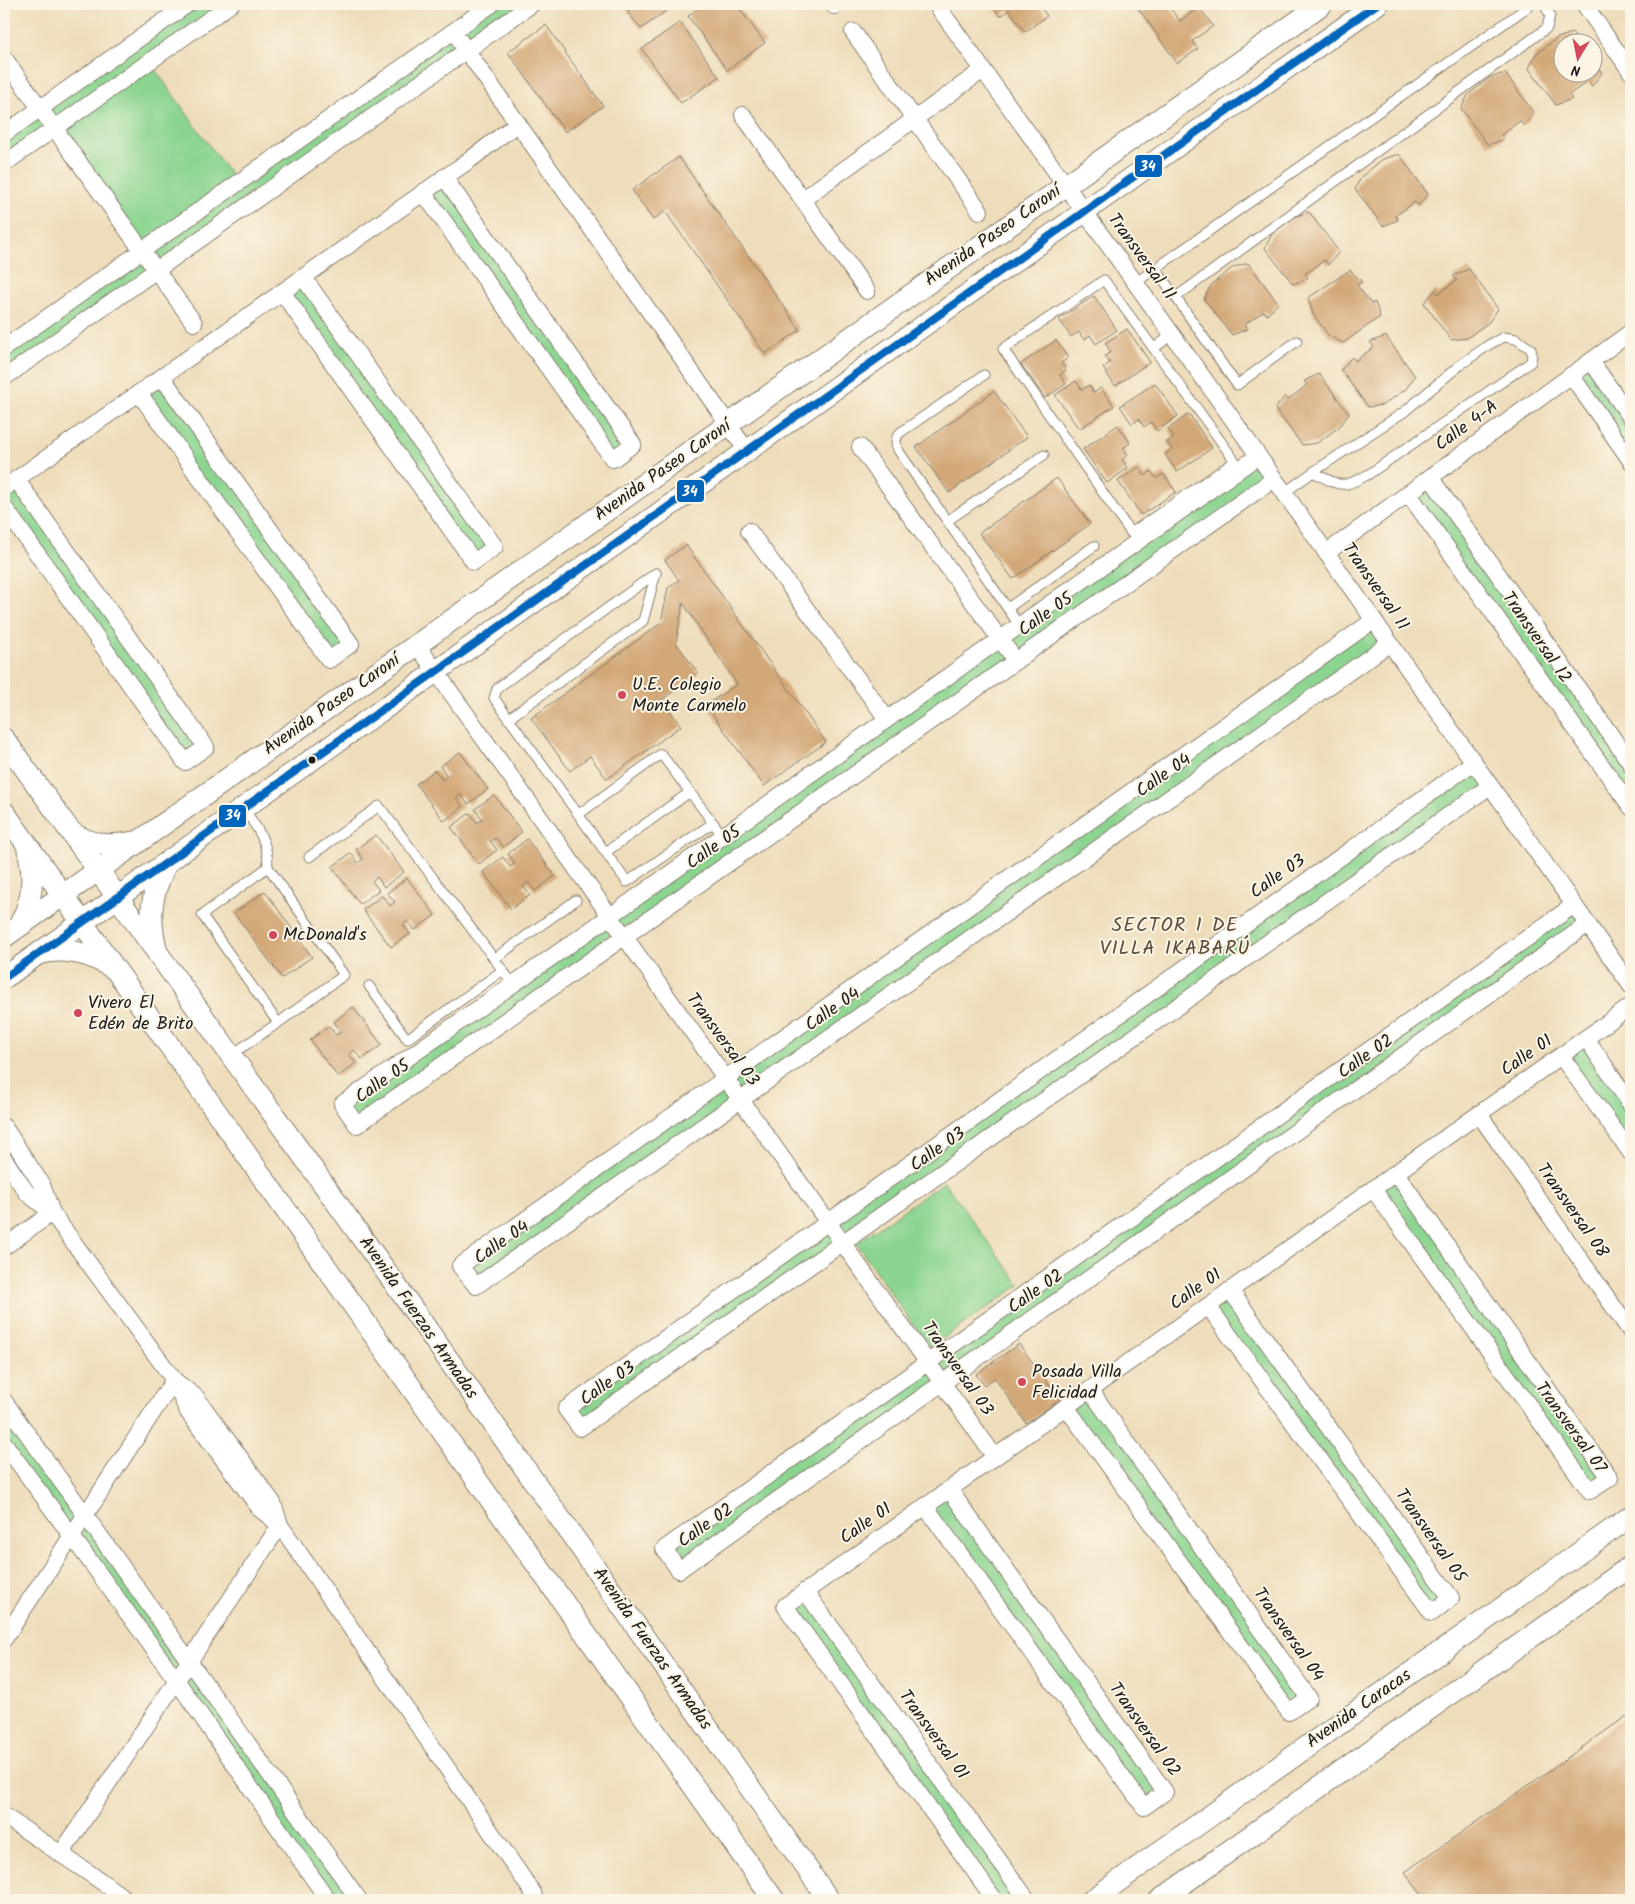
<svg xmlns="http://www.w3.org/2000/svg" width="1635" height="1904" viewBox="0 0 1635 1904" font-family="Kalam,sans-serif">
<style>
.green{fill:#8bd591;stroke:#547856}
.building{fill:#d3a878}
.lines{fill:none;stroke-linecap:round;stroke-linejoin:round}
.service-casing{stroke:#857c6c;stroke-width:11}
.minor-casing{stroke:#857c6c;stroke-width:18}
.tertiary-casing{stroke:#857c6c;stroke-width:23}
.service{stroke:#fff;stroke-width:9}
.minor{stroke:#fff;stroke-width:16}
.tertiary{stroke:#fff;stroke-width:21}
.bus-1-casing{stroke:#fcf5e5;stroke-width:11}
.bus-1{stroke:#0065bd;stroke-width:8}
.poi-dot{fill:#d1495b;stroke:#fcf5e5;stroke-width:2}
.bus-dot{fill:#1c1c1c;stroke:#fcf5e5;stroke-width:2}
.labels{text-anchor:middle;dominant-baseline:central;stroke-width:4;stroke-linejoin:round;paint-order:stroke}
.street-label{font-size:18px;fill:#1c1c1c;stroke:#fcf5e5}
.poi-label{font-size:18px;fill:#1c1c1c;stroke:#fcf5e5;text-anchor:start}
.quarter-label{font-size:20px;letter-spacing:1px;fill:#5c4d3c;stroke:#fcf5e5}
.line-badge{stroke:#fcf5e5;stroke-width:2}
.badge-label{font-size:14px;text-anchor:middle;font-weight:bold;fill:#fff}
</style>
<rect width="100%" height="100%" fill="#fcf5e5"/>
<filter id="ink" filterUnits="userSpaceOnUse"><feTurbulence type="fractalNoise" baseFrequency=".02" numOctaves="2"/><feDisplacementMap in="SourceGraphic" scale="10" xChannelSelector="R" yChannelSelector="G"/><feConvolveMatrix kernelMatrix="1 2 1 2 8 2 1 2 1" color-interpolation-filters="sRGB"/></filter>
<filter id="wash" filterUnits="userSpaceOnUse"><feTurbulence type="fractalNoise" baseFrequency=".0096" numOctaves="4" result="noise"/><feDisplacementMap in="SourceGraphic" scale="20" xChannelSelector="R" yChannelSelector="G"/><feGaussianBlur stdDeviation="1.12" result="paint"/><feColorMatrix in="noise" values="0 0 0 0 0 0 0 0 0 0 0 0 0 0 0 0 0 1.4 0 .05"/><feComposite in="paint" operator="in"/></filter>
<g filter="url(#wash)">
<rect width="100%" height="100%" fill="#edb"/>
<g class="green">
<path d="M188,4H231L149,61L237,184L492,4H532L4,378V348L142,250L55,128L4,164V134Z"/>
<path d="M444,177L633,444L613,459L423,192Z"/>
<path d="M303,277L495,547L474,562L282,292Z"/>
<path d="M1590,361L1631,419V461L1570,375Z"/>
<path d="M162,377L351,644L329,660L139,393Z"/>
<path d="M1258,456L1274,479L357,1125L342,1104Z"/>
<path d="M1429,476L1631,764V807L1408,492Z"/>
<path d="M16,479L206,747L185,762L4,507V488Z"/>
<path d="M1374,621L1389,642L476,1286L460,1266Z"/>
<path d="M1474,763L1490,785L580,1428L566,1409Z"/>
<path d="M1574,905L1588,924L679,1570L664,1549Z"/>
<path d="M1585,1039L1631,1105V1153L1562,1055Z"/>
<path d="M1395,1174L1610,1478L1590,1491L1373,1189Z"/>
<path d="M944,1182L1020,1285L929,1348L856,1243Z"/>
<path d="M1230,1290L1451,1598L1432,1613L1208,1306Z"/>
<path d="M1089,1390L1309,1698L1289,1712L1067,1406Z"/>
<path d="M4,1401L358,1900H328L4,1443Z"/>
<path d="M949,1489L1165,1792L1144,1807L926,1506Z"/>
<path d="M805,1592L1023,1900H995L785,1606Z"/>
</g>
<g id="blocks">
<g class="building">
<path d="M622,4H676L641,29Z"/>
<path d="M704,4H736L765,43L727,70L688,16Z"/>
<path d="M991,4H1038L1047,16L1025,32L1009,10L1000,16Z"/>
<path d="M1135,4H1167L1180,21L1199,7L1213,26L1192,41L1198,49L1177,63Z"/>
<path d="M680,22L719,77L681,103L642,49Z"/>
<path d="M546,25L603,106L565,132L508,52Z"/>
<path d="M1572,33L1579,42H1562V72H1592V60L1602,73L1592,86L1588,81L1569,95L1572,99L1556,105L1529,69L1535,55L1557,38Z"/>
<path d="M1505,73L1534,113L1524,126L1520,121L1501,135L1504,139L1488,145L1461,109L1468,95L1489,78Z"/>
<path d="M1399,154L1428,194L1418,206L1415,202L1395,216L1398,220L1383,226L1355,189L1362,176L1383,159Z"/>
<path d="M679,157L800,330L765,354L665,211L653,220L632,190Z"/>
<path d="M1309,212L1339,252L1328,265L1325,260L1305,274L1308,278L1293,284L1265,248L1272,234L1293,217Z"/>
<path d="M1248,263L1278,303L1267,315L1264,311L1244,325L1248,329L1232,335L1204,299L1211,285L1232,268Z"/>
<path d="M1469,269L1498,309L1489,322L1467,338L1451,340L1424,303L1435,290L1438,294L1457,280L1453,276Z"/>
<path d="M1350,270L1362,282L1357,285L1371,304L1375,302L1380,317L1343,343L1329,336L1313,314L1308,298Z"/>
<path d="M1094,296L1117,330L1096,344L1090,335L1084,340L1079,332L1071,337L1059,319Z"/>
<path d="M1127,329L1150,362L1115,386L1103,368L1110,363L1105,356L1111,352L1105,343Z"/>
<path d="M1386,336L1415,376L1406,389L1383,405L1368,407L1341,370L1352,357L1355,361L1374,347L1370,342Z"/>
<path d="M1056,340L1068,358L1061,363L1066,370L1060,375L1066,384L1045,398L1021,364Z"/>
<path d="M1319,374L1349,414L1339,427L1317,443L1302,445L1275,409L1285,396L1288,400L1307,385L1304,381Z"/>
<path d="M1076,381L1082,390L1089,385L1094,393L1101,388L1114,406L1079,429L1055,395Z"/>
<path d="M1155,383L1178,416L1157,431L1151,422L1144,427L1139,419L1132,424L1120,406Z"/>
<path d="M994,391L1027,437L949,493L916,447Z"/>
<path d="M1189,414L1212,448L1177,472L1165,454L1172,449L1167,442L1174,437L1168,429Z"/>
<path d="M1118,425L1130,443L1123,448L1128,455L1122,460L1128,468L1107,483L1083,449Z"/>
<path d="M1139,467L1145,476L1151,471L1156,478L1164,474L1176,492L1141,515L1118,481Z"/>
<path d="M1057,478L1090,524L1013,579L979,533Z"/>
<path d="M686,545L826,742L764,786L706,705L737,684L683,603L676,643L698,673L662,700L681,726L607,779L590,756L570,771L531,718L661,623L668,588L679,580L665,560Z"/>
<path d="M460,752L488,789L468,804L461,795L456,798L463,807L444,821L416,784L435,770L442,780L447,776L440,766Z"/>
<path d="M494,795L522,832L503,847L496,838L490,841L497,850L479,864L451,827L470,813L477,823L482,819L475,809Z"/>
<path d="M376,835L404,872L384,887L377,877L372,881L379,890L360,904L332,867L351,853L358,863L363,859L356,849Z"/>
<path d="M527,839L555,876L535,891L528,882L523,886L530,895L511,909L483,872L503,857L510,867L515,863L508,854Z"/>
<path d="M407,878L435,915L415,930L408,921L403,925L410,934L391,947L363,910L382,896L390,906L395,902L387,893Z"/>
<path d="M265,891L312,957L282,978L234,913Z"/>
<path d="M353,1007L382,1045L362,1059L354,1050L349,1054L356,1063L338,1077L310,1040L329,1026L336,1035L341,1032L334,1022Z"/>
<path d="M1019,1344L1060,1400L1026,1423L995,1378L984,1385L976,1374Z"/>
<path d="M1631,1713V1900H1425L1405,1872Z"/>
</g>
</g>
</g>
<g filter="url(#ink)">
<use href="#blocks" fill-opacity="0" stroke="#857c6c" stroke-width="1"/>
<g class="lines">
<g class="service-casing">
<g id="service">
<path d="M1156,269L1237,385L1297,341"/>
<path d="M1104,280L1235,461L1131,533L1003,349Z"/>
<path d="M1135,283L1532,4"/>
<path d="M1176,297L1547,28L1550,15L1544,4"/>
<path d="M1154,348L1172,335"/>
<path d="M984,375L901,432C895,437 895,444 898,450L1019,625"/>
<path d="M1284,493L1313,472L1404,412L1460,365L1490,344L1504,337L1516,339L1531,349L1532,354L1531,362L1369,474C1341,490 1340,486 1313,472"/>
<path d="M947,521L1044,455"/>
<path d="M656,573L500,686L497,689L494,698L627,882L713,823"/>
<path d="M1008,608L1094,546"/>
<path d="M508,719L643,621L656,573"/>
<path d="M244,809C258,829 268,842 268,867L344,975L278,1023L202,915L268,867"/>
<path d="M579,814L661,754L723,836"/>
<path d="M606,852L690,792"/>
<path d="M309,857L379,806L513,984"/>
<path d="M494,959L576,900"/>
<path d="M369,986L407,1039L503,970"/>
<path d="M231,1055L278,1023"/>
</g>
</g>
<g class="minor-casing">
<g id="minor">
<path d="M832,4L834,6"/>
<path d="M936,4L1219,400L1631,986"/>
<path d="M1584,4L1631,72"/>
<path d="M853,32L980,211"/>
<path d="M460,41L747,451"/>
<path d="M4,58L194,323"/>
<path d="M743,115L867,291"/>
<path d="M4,134L188,4"/>
<path d="M4,164L231,4"/>
<path d="M423,192L613,459L633,444L444,177"/>
<path d="M803,199L983,70"/>
<path d="M282,292L474,562L495,547L303,277"/>
<path d="M4,348L492,4"/>
<path d="M1591,361L1631,418"/>
<path d="M1571,375L1631,461"/>
<path d="M4,378L532,4"/>
<path d="M139,393L329,660L351,644L162,377"/>
<path d="M860,447L1016,661"/>
<path d="M1258,456L609,917L342,1104L357,1125L1274,479"/>
<path d="M1430,477L1631,764"/>
<path d="M4,488L471,159L518,123"/>
<path d="M1408,493L1631,807"/>
<path d="M4,507L185,762L206,747L16,479"/>
<path d="M749,531L887,719"/>
<path d="M1326,553L1631,332"/>
<path d="M1374,620L460,1266L476,1286L1390,643"/>
<path d="M417,645L995,1457"/>
<path d="M1474,762L566,1409L580,1428L1490,786"/>
<path d="M1574,905L664,1549L679,1570L1588,924"/>
<path d="M1586,1038L1631,1105"/>
<path d="M1561,1056L1631,1153"/>
<path d="M1479,1114L1631,1332"/>
<path d="M4,1127L42,1185L52,1213"/>
<path d="M4,1159L27,1193L52,1213L174,1380L188,1412L261,1510L280,1525"/>
<path d="M1373,1189L1590,1491L1610,1478L1396,1173"/>
<path d="M4,1247L52,1213"/>
<path d="M1208,1306L1432,1613L1451,1598L1230,1290"/>
<path d="M174,1380L196,1397L273,1503L280,1525L533,1893L535,1900"/>
<path d="M4,1401L359,1900"/>
<path d="M1066,1407L1289,1712L1309,1698L1090,1390"/>
<path d="M4,1443L177,1681L328,1900"/>
<path d="M925,1506L1144,1807L1165,1792L949,1489"/>
<path d="M805,1591L1026,1898L1023,1900"/>
<path d="M4,1639L174,1380"/>
<path d="M4,1816L95,1877L127,1900"/>
<path d="M61,1854L280,1525"/>
<path d="M995,1900L785,1606L1631,1006"/>
</g>
</g>
<g class="tertiary-casing">
<g id="tertiary">
<path d="M4,739L395,1284L829,1900"/>
<path d="M4,812L774,1900"/>
<path d="M71,832C92,846 110,847 134,842"/>
<path d="M19,926C33,901 35,877 28,850"/>
<path d="M4,937L1322,4"/>
<path d="M156,948C148,915 151,894 166,864"/>
<path d="M41,953C67,947 91,954 113,968"/>
<path d="M4,978L1377,4"/>
<path d="M1092,1900L1631,1516"/>
<path d="M1160,1900L1631,1566"/>
</g>
</g>
<use href="#service" class="service"/>
<use href="#minor" class="minor"/>
<use href="#tertiary" class="tertiary"/>
<g class="bus-1-casing">
<path id="bus-1" d="M4,978L1377,4"/>
</g>
<use href="#bus-1" class="bus-1"/>
</g>
</g>
<g class="poi-dot">
<circle cx="622" cy="695" r="5"/>
<circle cx="273" cy="935" r="5"/>
<circle cx="78" cy="1013" r="5"/>
<circle cx="1022" cy="1382" r="5"/>
</g>
<circle class="bus-dot" cx="312" cy="760" r="4.5"/>
<g class="labels">
<g class="street-label">
<text transform="translate(993 236) rotate(-35)">Avenida Paseo Caroní</text>
<text transform="translate(1141 257) rotate(54)">Transversal 11</text>
<text transform="translate(1467 426) rotate(-36)">Calle 4-A</text>
<text transform="translate(663 471) rotate(-35)">Avenida Paseo Caroní</text>
<text transform="translate(1375 587) rotate(55)">Transversal 11</text>
<text transform="translate(1046 615) rotate(-35)">Calle 05</text>
<text transform="translate(1536 638) rotate(55)">Transversal 12</text>
<text transform="translate(332 705) rotate(-35)">Avenida Paseo Caroní</text>
<text transform="translate(1164 776) rotate(-35)">Calle 04</text>
<text transform="translate(714 848) rotate(-35)">Calle 05</text>
<text transform="translate(1278 877) rotate(-35)">Calle 03</text>
<text transform="translate(833 1010) rotate(-35)">Calle 04</text>
<text transform="translate(722 1040) rotate(54)">Transversal 03</text>
<text transform="translate(1527 1056) rotate(-35)">Calle 01</text>
<text transform="translate(1366 1057) rotate(-35)">Calle 02</text>
<text transform="translate(383 1082) rotate(-35)">Calle 05</text>
<text transform="translate(938 1150) rotate(-35)">Calle 03</text>
<text transform="translate(1572 1211) rotate(55)">Transversal 08</text>
<text transform="translate(502 1243) rotate(-35)">Calle 04</text>
<text transform="translate(1196 1290) rotate(-35)">Calle 01</text>
<text transform="translate(1036 1292) rotate(-35)">Calle 02</text>
<text transform="translate(418 1318) rotate(55)">Avenida Fuerzas Armadas</text>
<text transform="translate(957 1369) rotate(55)">Transversal 03</text>
<text transform="translate(608 1384) rotate(-35)">Calle 03</text>
<text transform="translate(1570 1428) rotate(54)">Transversal 07</text>
<text transform="translate(866 1524) rotate(-35)">Calle 01</text>
<text transform="translate(706 1526) rotate(-35)">Calle 02</text>
<text transform="translate(1430 1536) rotate(55)">Transversal 05</text>
<text transform="translate(1288 1635) rotate(55)">Transversal 04</text>
<text transform="translate(652 1649) rotate(55)">Avenida Fuerzas Armadas</text>
<text transform="translate(1359 1709) rotate(-35)">Avenida Caracas</text>
<text transform="translate(1144 1730) rotate(55)">Transversal 02</text>
<text transform="translate(933 1735) rotate(54)">Transversal 01</text>
</g>
<g class="poi-label">
<text x="632" y="685">U.E. Colegio<tspan x="632" dy="21">Monte Carmelo</tspan></text>
<text x="283" y="935">McDonald's</text>
<text x="88" y="1003">Vivero El<tspan x="88" dy="21">Edén de Brito</tspan></text>
<text x="1032" y="1372">Posada Villa<tspan x="1032" dy="21">Felicidad</tspan></text>
</g>
<g class="quarter-label">
<text x="1175" y="926">SECTOR 1 DE<tspan x="1175" dy="23">VILLA IKABARÚ</tspan></text>
</g>
</g>
<g class="line-badge">
<rect x="1134" y="154" width="29" height="24" rx="5" fill="#0065bd"/>
<rect x="676" y="479" width="29" height="24" rx="5" fill="#0065bd"/>
<rect x="218" y="804" width="29" height="24" rx="5" fill="#0065bd"/>
</g>
<g class="badge-label">
<text x="1148" y="171">34</text>
<text x="690" y="496">34</text>
<text x="233" y="820">34</text>
</g>
<rect width="1635" height="1904" fill="none" stroke="#fcf5e5" stroke-width="20"/>
<g transform="translate(1578 58) rotate(190)"><circle r="24" fill="#fcf5e5" stroke="#a29e95"/>
<path d="M0-4L9 19L0 12L-9 19Z" fill="#d1495b"/>
<text y="-8" font-size="14" font-weight="bold" text-anchor="middle" fill="#1c1c1c">N</text>
</g>
</svg>
